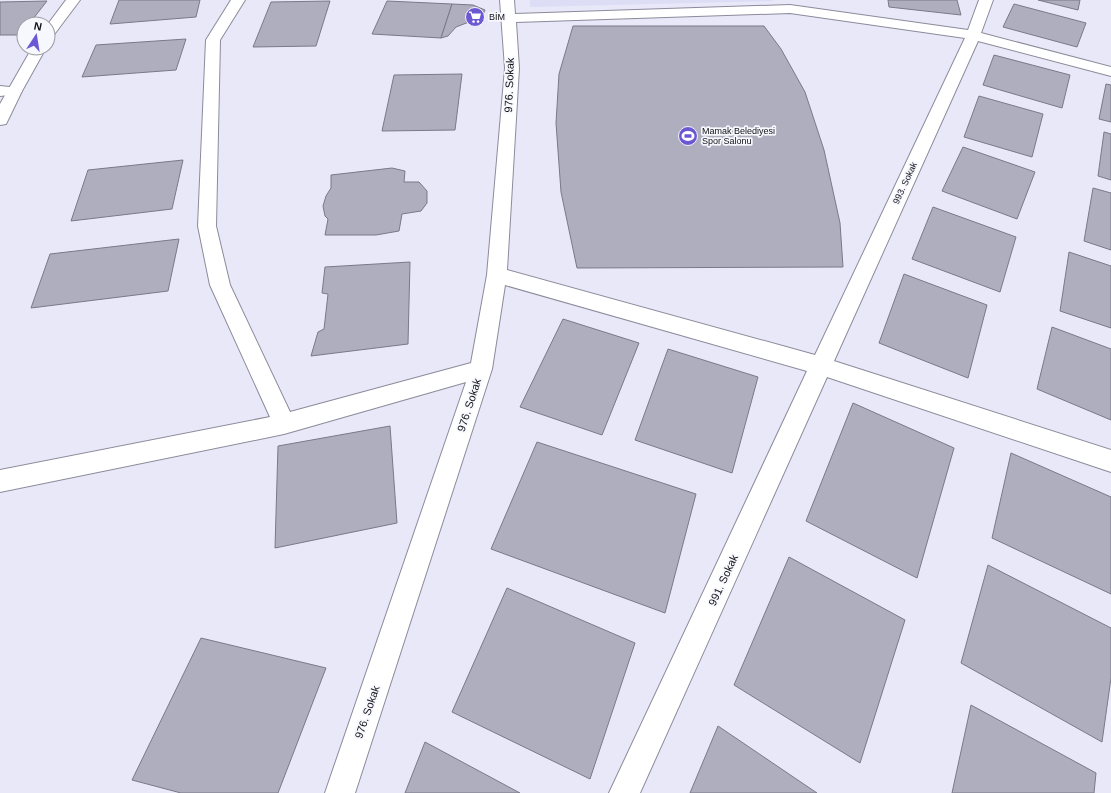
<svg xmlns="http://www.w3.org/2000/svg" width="1111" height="793" viewBox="0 0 1111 793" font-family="Helvetica,sans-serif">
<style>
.built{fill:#ddddf5}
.building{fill:#aeaebe;stroke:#797988}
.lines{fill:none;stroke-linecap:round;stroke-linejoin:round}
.street-casing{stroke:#8b8b9b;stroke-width:2}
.secondary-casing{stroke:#8b8b9b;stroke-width:2}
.street{fill:#fff;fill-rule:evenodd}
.secondary{fill:#fff;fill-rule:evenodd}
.labels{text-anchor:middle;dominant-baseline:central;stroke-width:3.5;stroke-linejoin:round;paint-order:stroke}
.far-poi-label{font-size:9px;fill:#101015;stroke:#f7f7fe;text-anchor:start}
.far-street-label{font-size:9px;fill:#101015;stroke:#f7f7fe}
.street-label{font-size:11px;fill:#101015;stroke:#f7f7fe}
</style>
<rect width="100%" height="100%" fill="#e8e8f9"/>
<path class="built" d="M530,0H772L773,1L530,7Z"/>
<g class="building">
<path d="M119,0H200L196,17L110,24Z"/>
<path d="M888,0H957L961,15L889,7Z"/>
<path d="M1038,0H1080L1078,10Z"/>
<path d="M47,1L29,24H24V31L21,35H0V2Z"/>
<path d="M330,1L316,46L253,47L271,2Z"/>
<path d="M387,1L452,4L441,38L372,34Z"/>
<path d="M452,4L473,5L485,10L482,17L456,27L448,36L441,38Z"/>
<path d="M1014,4L1086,23L1077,47L1003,27Z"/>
<path d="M573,26H764L781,49L805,92L824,150L840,223L843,267L577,268L561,192L556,123L559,74Z"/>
<path d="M186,39L176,70L82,77L96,45Z"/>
<path d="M994,55L1070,75L1062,108L983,85Z"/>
<path d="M462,74L455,130L382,131L394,75Z"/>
<path d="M1106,84L1111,85V122L1099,119Z"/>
<path d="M979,96L1043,114L1032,157L964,137Z"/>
<path d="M1104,132L1111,134V180L1098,176Z"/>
<path d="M963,147L1035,172L1017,219L942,191Z"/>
<path d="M183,160L172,209L71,221L88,170Z"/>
<path d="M392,168L405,171L404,182H419L427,191V203L421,211L402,214L399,231L376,235H325L328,219L325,216L323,206L326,196L331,188V175Z"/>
<path d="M1093,188L1111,193V250L1084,241Z"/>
<path d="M933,207L1016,237L1000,292L912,259Z"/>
<path d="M179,239L168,291L31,308L50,254Z"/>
<path d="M1069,252L1111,266V328L1060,311Z"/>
<path d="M410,262L408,344L311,356L318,332L324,329L328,294L322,293L325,267Z"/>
<path d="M904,274L987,305L968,378L879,343Z"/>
<path d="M563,319L639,343L602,435L520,407Z"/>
<path d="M1052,327L1111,349V420L1037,389Z"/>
<path d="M668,349L758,377L732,473L635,440Z"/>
<path d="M853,403L954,448L917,578L806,521Z"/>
<path d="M390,426L397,523L275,548L278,446Z"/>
<path d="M537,442L696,494L665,613L491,549Z"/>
<path d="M1011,453L1111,497V594L992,538Z"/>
<path d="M789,557L905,620L860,763L734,685Z"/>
<path d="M988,565L1111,628V678L1102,742L961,663Z"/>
<path d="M507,588L635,643L590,779L452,712Z"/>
<path d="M201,638L326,668L278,793H181L132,780Z"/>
<path d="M971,705L1096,773L1094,793H952Z"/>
<path d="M718,726L817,793H690Z"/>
<path d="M425,742L520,793H405Z"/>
</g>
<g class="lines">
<g class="street-casing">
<g id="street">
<path d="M231,0H245L220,40L216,226L230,285L290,412L471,363L487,275L505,68L500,0H514L515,14L790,5L968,30L979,0H993L981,33L1111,67V76L978,41L834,361L1111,450V472L827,377L640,793H609L807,371L505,285L492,369L355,793H325L466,382L284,434L0,492V470L270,417L210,285L198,226L206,40ZM790,13L965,38L815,355L507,270L519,68L516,22Z"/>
<path d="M0,86L19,88L22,91L19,94L0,96Z"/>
</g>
</g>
<g class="secondary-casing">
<g id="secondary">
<path d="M66,0H80L53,36L48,37V24Z"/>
<path d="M32,48H46L22,91L8,120L6,124L0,125V104Z"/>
</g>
</g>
<use href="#street" class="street"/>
<use href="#secondary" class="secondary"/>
</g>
<defs>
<g id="supermarket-disc" transform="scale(1)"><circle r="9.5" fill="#6c58d2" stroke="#f7f7fe"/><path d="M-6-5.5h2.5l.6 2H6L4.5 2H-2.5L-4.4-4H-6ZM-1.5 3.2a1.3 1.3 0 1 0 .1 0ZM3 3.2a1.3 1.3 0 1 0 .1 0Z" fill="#fff"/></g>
<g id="stadium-disc" transform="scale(1)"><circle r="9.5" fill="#6c58d2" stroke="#f7f7fe"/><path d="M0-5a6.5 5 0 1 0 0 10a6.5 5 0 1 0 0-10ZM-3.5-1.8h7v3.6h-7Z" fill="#fff"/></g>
</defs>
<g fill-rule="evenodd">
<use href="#supermarket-disc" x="475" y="17"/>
<use href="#stadium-disc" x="688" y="136"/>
</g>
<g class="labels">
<g class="far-poi-label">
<text x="489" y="17">BİM</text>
<text x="702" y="131">Mamak Belediyesi<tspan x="702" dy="10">Spor Salonu</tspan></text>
</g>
<g class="far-street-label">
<text transform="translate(905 183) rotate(-65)">993. Sokak</text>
</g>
<g class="street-label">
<text transform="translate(509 85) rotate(-88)">976. Sokak</text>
<text transform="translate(469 405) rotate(-72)">976. Sokak</text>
<text transform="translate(723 580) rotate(-65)">991. Sokak</text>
<text transform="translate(367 712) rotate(-71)">976. Sokak</text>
</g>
</g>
<g transform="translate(36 36) rotate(12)"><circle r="19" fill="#f7f7fe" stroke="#9b9ba1"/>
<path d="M0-3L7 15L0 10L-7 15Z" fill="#6c58d2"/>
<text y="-6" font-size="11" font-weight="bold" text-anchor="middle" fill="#101015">N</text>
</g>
</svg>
